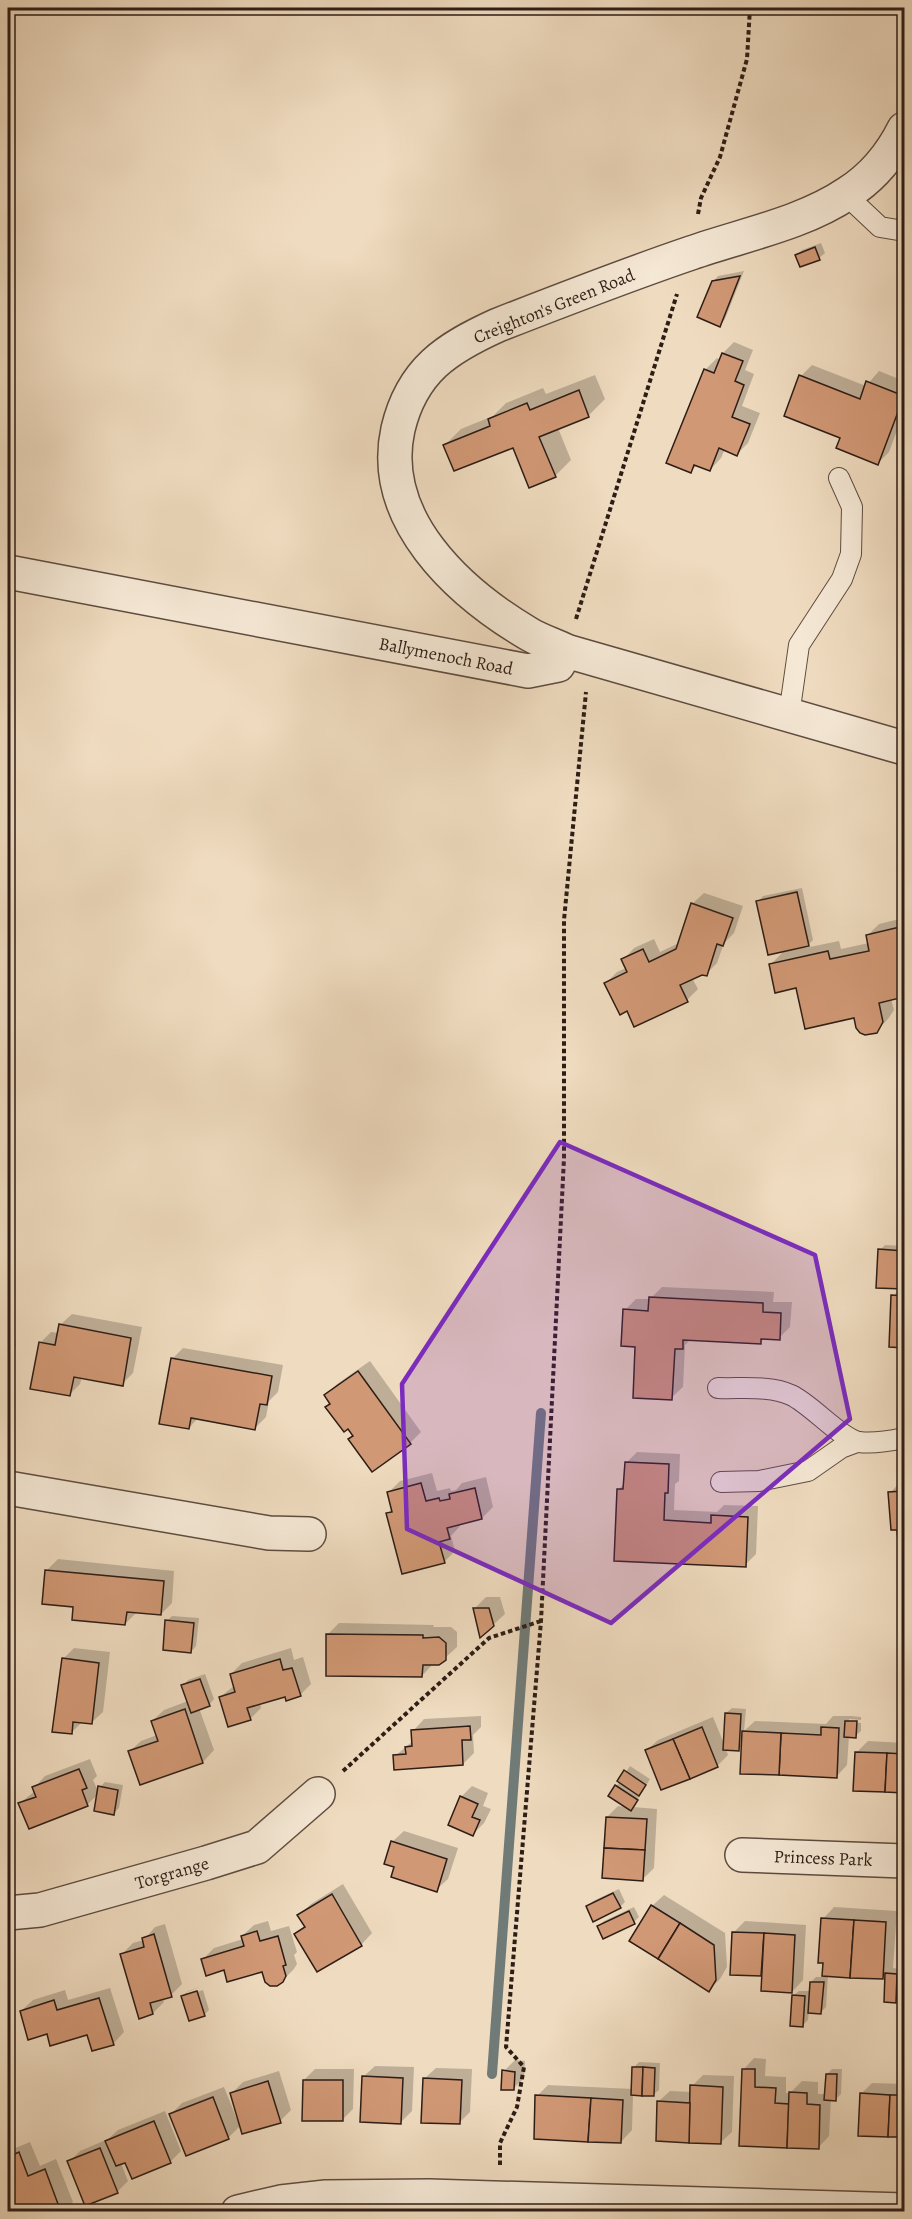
<svg xmlns="http://www.w3.org/2000/svg" width="912" height="2219" viewBox="0 0 912 2219" font-family="Alegreya,serif">
<style>
.shadow{fill:#0003}
.lines{fill:none;stroke-linecap:round;stroke-linejoin:round}
.stream{stroke:#707b78;stroke-width:10}
.building{fill:#d19875;stroke:#2d1d16;stroke-width:1.5}
.service-casing{stroke:#5e4c40;stroke-width:22}
.minor-casing{stroke:#5e4c40;stroke-width:36}
.tertiary-casing{stroke:#5e4c40;stroke-width:36}
.path{stroke:#2d1d16;stroke-width:4;stroke-dasharray:4.5 3;stroke-linecap:butt}
.service{stroke:#f5e8d5;stroke-width:20}
.minor{stroke:#f5e8d5;stroke-width:33}
.tertiary{stroke:#f5e8d5;stroke-width:33}
.marked{fill:#7b2cbf;fill-opacity:0.2;stroke:#7b2cbf;stroke-width:4.5;stroke-linejoin:round}
.labels{text-anchor:middle;dominant-baseline:central;stroke-width:4.5;stroke-linejoin:round;paint-order:stroke}
.street-label{font-size:18px;fill:#2d1d16;stroke:#f5e8d5}
</style>
<rect width="100%" height="100%" fill="#efdbbf"/>
<filter id="stains"><feTurbulence type="fractalNoise" baseFrequency=".00333" numOctaves="4"/><feColorMatrix values="0 0 0 0 .2 0 0 0 0 .09 0 0 0 0 .02 0 0 0 .5 -.17"/></filter>
<radialGradient id="worn" r=".72"><stop offset=".6" stop-color="#630" stop-opacity="0"/><stop offset="1" stop-color="#630" stop-opacity=".3"/></radialGradient>
<g class="shadow">
<path d="M821,243L825,253L819,258L797,255L802,250Z"/>
<path d="M744,271L725,319L720,325L713,282L718,276Z"/>
<path d="M734,342L753,350L745,370L754,374L742,406L760,413L748,443L737,454L725,449L721,458L710,470L697,465L690,472L705,370L717,358L720,360L723,353Z"/>
<path d="M812,365L866,386L879,371L904,381V412L889,452L878,463L842,437L801,376Z"/>
<path d="M595,375L605,399L588,416L558,428L571,460L555,476L514,446L445,445L461,429L493,416L506,403L543,388L546,394Z"/>
<path d="M802,888L813,940L805,948L839,941L841,949L869,943L868,935L879,924L904,918V996L891,999L894,1010L888,1019L876,1031L855,1017L797,986L771,964L785,950L758,902L763,896Z"/>
<path d="M704,893L743,906L734,933L724,943L717,963L706,974L702,973L692,978L698,989L687,1000L628,1009L606,983L617,972L626,968L623,960L634,948L654,939L660,952L679,943L692,904Z"/>
<path d="M885,1245L904,1246V1347L891,1346L893,1296L902,1287L880,1250Z"/>
<path d="M662,1287L774,1292L773,1302H792L790,1327L779,1338L765,1337L761,1342L691,1339L685,1345L683,1387L671,1398L637,1345L625,1310L636,1299H650Z"/>
<path d="M72,1314L142,1327L133,1373L122,1384L82,1377L80,1384L69,1395L40,1343L51,1332L59,1333L60,1325Z"/>
<path d="M14,1329L16,1346L8,1355V1330Z"/>
<path d="M183,1348L283,1365L278,1392L269,1401L266,1417L255,1428L198,1418L189,1428L172,1359Z"/>
<path d="M370,1361L421,1432L410,1443L354,1435L326,1395L337,1384Z"/>
<path d="M637,1452L680,1454L679,1481L675,1484L674,1510L717,1512L724,1505L758,1506L756,1554L745,1565L616,1559L619,1489L625,1483L626,1463Z"/>
<path d="M432,1473L437,1491L450,1488L451,1491L456,1490L462,1483L486,1477L493,1507L482,1518L459,1524L460,1526L451,1536L455,1551L444,1562L387,1514L393,1508L389,1492L400,1481Z"/>
<path d="M901,1481H904V1551H900L898,1528L890,1493Z"/>
<path d="M58,1559L174,1571L172,1603L161,1614L136,1613L125,1624L75,1605L47,1570Z"/>
<path d="M486,1597H500L505,1614L493,1625L475,1608Z"/>
<path d="M172,1616L199,1618L196,1646L191,1652L167,1621Z"/>
<path d="M339,1623L434,1625L433,1627H451L457,1632V1647L445,1658L433,1664L422,1676L328,1634Z"/>
<path d="M74,1648L110,1652L103,1712L91,1723L82,1722L71,1733L63,1659Z"/>
<path d="M291,1648L294,1660L303,1657L311,1684L300,1695H286L260,1703L261,1708L250,1719L220,1697L235,1685L231,1674L242,1663Z"/>
<path d="M205,1674L214,1699L209,1705L199,1708L214,1750L203,1762L140,1783L129,1752L141,1741L157,1735L152,1721L164,1710L188,1701L183,1686L188,1680Z"/>
<path d="M732,1708L746,1709L744,1731L755,1721L826,1724L833,1716H851L861,1717V1720L849,1719V1722L861,1723V1731L855,1736H849L847,1765L836,1777L743,1745L738,1750L726,1749L728,1755L717,1766L646,1751L658,1740L713,1717L725,1746L726,1713Z"/>
<path d="M481,1716V1727L473,1735L474,1753L463,1764L395,1756L413,1741V1731L424,1719Z"/>
<path d="M868,1741L904,1743V1791L855,1789L857,1752Z"/>
<path d="M90,1759L97,1776L93,1780L99,1793L88,1804L29,1828L20,1803L35,1791L34,1788L45,1776Z"/>
<path d="M630,1766L650,1779L633,1807L657,1809L654,1868L643,1879L607,1817L618,1806L627,1807L610,1796Z"/>
<path d="M105,1782L123,1785L119,1808L113,1814L100,1787Z"/>
<path d="M472,1786L488,1793L483,1806L491,1809L484,1823L473,1834L461,1797Z"/>
<path d="M404,1831L458,1848L448,1879L436,1890L396,1866L392,1842Z"/>
<path d="M343,1884L372,1933L361,1945L318,1970L296,1934L306,1925L299,1915L311,1904Z"/>
<path d="M619,1889L625,1902L620,1907H587L593,1901Z"/>
<path d="M664,1895L725,1933L727,1967L720,1979L709,1990L652,1906Z"/>
<path d="M634,1907L639,1917L634,1922L599,1926L604,1921Z"/>
<path d="M834,1907L897,1911L893,1968L902,1969V1974L904,1971V2000L885,2001L887,1973L882,1978L828,1975L826,2007L821,2012L809,2011L808,2020L803,2025L793,1996L799,1991H811V1982L816,1977H824L823,1919Z"/>
<path d="M268,1921L271,1931L289,1926L297,1952L294,1955L297,1964L294,1969L282,1981L263,1970L224,1969L203,1959L214,1948L243,1939L242,1936L254,1925Z"/>
<path d="M745,1921L806,1925L803,1980L792,1992L763,1975L732,1973L734,1932Z"/>
<path d="M165,1924L182,1984L171,1995L163,1998L164,2002L153,2013L122,1954L133,1943L144,1940L155,1927Z"/>
<path d="M202,1986L187,1992V1995L203,1990L209,2010L204,2015L183,1996L188,1991Z"/>
<path d="M110,1988L124,2032L113,2044L88,2033L48,2032L21,2011L33,2000L65,1990L68,2000Z"/>
<path d="M8,2035L10,2045L8,2048Z"/>
<path d="M754,2058L766,2059L765,2076L786,2077V2093H790L802,2081L818,2082V2094H826L827,2074L832,2069H842L841,2094L836,2099H831L829,2136L818,2148L741,2144L743,2070Z"/>
<path d="M515,2060L525,2061L524,2078L513,2089L504,2071Z"/>
<path d="M639,2062L660,2063L659,2090L653,2095L633,2094L632,2130L621,2142L537,2096L548,2085L633,2089L634,2067Z"/>
<path d="M375,2066L414,2067L412,2111L401,2122L363,2077Z"/>
<path d="M436,2068L472,2069L470,2112L459,2123L424,2079Z"/>
<path d="M315,2069H354L353,2109L342,2120L304,2080Z"/>
<path d="M279,2071L291,2110L280,2121L241,2125L228,2138L171,2114L182,2103L224,2087L238,2122L240,2121L232,2093L243,2082Z"/>
<path d="M703,2075L734,2076L732,2132L720,2143L658,2102L670,2091L692,2092V2086Z"/>
<path d="M872,2083L904,2084V2136L859,2134L861,2094Z"/>
<path d="M165,2111L181,2151L170,2162L126,2161L121,2163L128,2181L117,2192L69,2162L80,2151L108,2139L118,2130Z"/>
<path d="M30,2142L40,2166L56,2159L73,2202L64,2212H28L25,2204L13,2209L14,2212H8V2151Z"/>
</g>
<g class="lines">
<path class="stream" d="M492,2074L541,1413"/>
</g>
<g class="building">
<path d="M815,247L820,260L800,267L795,255Z"/>
<path d="M740,276L720,327L697,317L712,281Z"/>
<path d="M722,353L743,361L735,381L744,385L732,417L750,424L737,456L719,448L710,471L694,465L691,473L666,463L704,369L714,373Z"/>
<path d="M799,375L860,399L866,381L904,396L878,465L836,448L840,438L784,416Z"/>
<path d="M579,390L589,417L539,437L556,477L529,488L513,448L454,471L443,445L490,426L488,419L527,403L530,410Z"/>
<path d="M797,892L809,946L768,955L756,901Z"/>
<path d="M691,903L733,918L723,946L717,944L707,976L702,975L680,985L688,1002L634,1027L627,1011L620,1015L604,983L627,972L621,959L643,949L649,962L676,949Z"/>
<path d="M904,926V997L879,1003L883,1022L877,1033L865,1035L860,1033L856,1028L854,1018L805,1029L796,988L775,993L769,964L828,951L830,959L869,951L866,935Z"/>
<path d="M878,1249L904,1251V1289L876,1288Z"/>
<path d="M891,1295L904,1296V1348L889,1347Z"/>
<path d="M649,1297L763,1303V1312L781,1313L780,1340L761,1339V1344L683,1340V1349H675L672,1400L633,1398L635,1347L621,1346L623,1309L648,1311Z"/>
<path d="M59,1324L131,1338L123,1386L74,1377L70,1396L30,1389L39,1342L55,1345Z"/>
<path d="M171,1358L272,1376L267,1405L260,1404L255,1430L191,1418L189,1429L159,1424Z"/>
<path d="M358,1371L411,1444L372,1472L348,1439L353,1436L348,1429L344,1432L325,1407L330,1404L324,1395Z"/>
<path d="M625,1462L669,1464L668,1493H665L664,1520L711,1523V1515L748,1517L746,1567L614,1561L617,1489H623Z"/>
<path d="M421,1483L426,1501L439,1498L440,1501L450,1499L449,1494L475,1488L482,1519L447,1528L450,1539L439,1542L445,1563L402,1574L386,1513L392,1512L387,1492Z"/>
<path d="M904,1491V1552H899L897,1530H891L888,1492Z"/>
<path d="M45,1570L164,1581L161,1615L127,1612L125,1625L72,1620L73,1607L42,1604Z"/>
<path d="M473,1608H489L494,1626L480,1638Z"/>
<path d="M165,1620L194,1623L191,1653L163,1650Z"/>
<path d="M326,1634L423,1635V1638L439,1637L446,1643V1660L439,1665H423L422,1677L326,1676Z"/>
<path d="M62,1658L99,1663L92,1724L73,1722L72,1734L52,1732Z"/>
<path d="M280,1659L283,1670L292,1668L301,1696L286,1701L285,1697L247,1708L251,1720L228,1727L219,1697L235,1692L230,1674Z"/>
<path d="M200,1679L210,1706L191,1713L181,1685Z"/>
<path d="M185,1709L203,1763L140,1785L128,1751L158,1741L151,1721Z"/>
<path d="M725,1713L741,1714L739,1751L723,1750Z"/>
<path d="M845,1721H857L856,1738L844,1737Z"/>
<path d="M470,1726L471,1740H462L463,1765L394,1770L393,1755L406,1754L405,1747L412,1746L411,1730Z"/>
<path d="M702,1727L718,1767L690,1779L673,1739Z"/>
<path d="M821,1727L839,1728L837,1778L779,1775L781,1733L821,1735Z"/>
<path d="M742,1731L781,1733L779,1775L740,1774Z"/>
<path d="M673,1739L690,1779L661,1790L645,1750Z"/>
<path d="M855,1752L887,1753L885,1792L853,1791Z"/>
<path d="M887,1753L904,1754V1793L885,1792Z"/>
<path d="M79,1769L87,1788L82,1790L88,1806L29,1829L18,1803L36,1797L32,1787Z"/>
<path d="M624,1770L646,1785L639,1796L617,1781Z"/>
<path d="M615,1785L638,1800L631,1811L608,1796Z"/>
<path d="M98,1786L118,1790L114,1815L94,1811Z"/>
<path d="M460,1796L478,1804L472,1817L480,1820L473,1836L448,1825Z"/>
<path d="M606,1817L647,1819L645,1850L604,1848Z"/>
<path d="M391,1841L447,1859L437,1892L391,1877L394,1867L384,1864Z"/>
<path d="M604,1848L645,1850L643,1881L602,1878Z"/>
<path d="M613,1893L621,1908L593,1922L586,1906Z"/>
<path d="M332,1894L362,1946L317,1972L294,1934L305,1927L297,1915Z"/>
<path d="M651,1905L680,1923L658,1959L629,1941Z"/>
<path d="M629,1911L635,1924L603,1939L597,1926Z"/>
<path d="M821,1918L854,1920L850,1978L822,1976L823,1963H818Z"/>
<path d="M854,1920L886,1922L883,1979L850,1978Z"/>
<path d="M680,1923L714,1945L716,1980L709,1992L658,1959Z"/>
<path d="M257,1931L260,1941L278,1936L286,1965L283,1966L286,1976L283,1982L277,1986H270L265,1982L262,1972L227,1982L224,1970L206,1976L201,1959L244,1946L241,1936Z"/>
<path d="M732,1932L764,1933L761,1976L730,1975Z"/>
<path d="M764,1933L795,1935L792,1993L761,1991Z"/>
<path d="M154,1934L172,1997L150,2003L153,2014L139,2019L120,1954L144,1947L142,1938Z"/>
<path d="M885,1973L897,1974L896,2003L884,2002Z"/>
<path d="M900,1974H904V2002L898,2001Z"/>
<path d="M810,1982H824L821,2014L808,2013Z"/>
<path d="M197,1991L205,2016L189,2021L181,1996Z"/>
<path d="M792,1995L805,1996L803,2027L790,2026Z"/>
<path d="M99,1998L114,2045L92,2051L87,2035L50,2046L47,2034L28,2040L20,2011L54,2000L57,2010Z"/>
<path d="M632,2067H643L642,2096L631,2095Z"/>
<path d="M643,2067L655,2068L654,2096H642Z"/>
<path d="M742,2069H755V2087L776,2088L775,2103L789,2104L787,2148L739,2146Z"/>
<path d="M502,2070L515,2072L514,2090H501Z"/>
<path d="M826,2074H837L836,2101L824,2100Z"/>
<path d="M362,2076L403,2078L401,2124L360,2122Z"/>
<path d="M423,2078L462,2080L460,2124L421,2123Z"/>
<path d="M303,2080H343V2121H302Z"/>
<path d="M268,2081L281,2123L242,2134L230,2093Z"/>
<path d="M690,2085L723,2087L721,2144L689,2143Z"/>
<path d="M789,2092L807,2093V2104L820,2105L819,2149L787,2148Z"/>
<path d="M860,2093L890,2095L888,2137L858,2136Z"/>
<path d="M535,2095L591,2098L588,2142L534,2139Z"/>
<path d="M890,2095H904V2137H888Z"/>
<path d="M213,2097L229,2139L186,2156L169,2114Z"/>
<path d="M591,2098L623,2100L621,2143L588,2142Z"/>
<path d="M657,2101L690,2103L689,2143L656,2141Z"/>
<path d="M154,2121L171,2163L132,2179L125,2163L116,2166L105,2141Z"/>
<path d="M100,2148L118,2193L85,2206L67,2161Z"/>
<path d="M19,2152L28,2176L45,2169L61,2212H26L24,2206L10,2212L8,2204V2157Z"/>
</g>
<g class="lines">
<g class="service-casing">
<g id="service">
<path d="M846,195L880,227L904,231"/>
<path d="M789,715L799,645L842,579L851,554L852,507L839,478"/>
<path d="M718,1388C740,1389 770,1385 791,1395C811,1404 841,1439 859,1442C873,1444 890,1441 904,1438"/>
<path d="M721,1482L759,1481L808,1471L841,1448L857,1442"/>
</g>
</g>
<g class="minor-casing">
<g id="minor">
<path d="M566,651C554,645 541,641 529,634C458,592 378,519 398,429C412,370 447,348 498,325C562,300 626,275 691,253C742,235 802,224 848,193C873,177 891,155 904,129"/>
<path d="M8,1488L269,1533L309,1534"/>
<path d="M742,1855L904,1861"/>
<path d="M8,1913L40,1910L206,1863L257,1847L318,1794"/>
<path d="M238,2212L281,2202L326,2197L429,2196L904,2210"/>
</g>
</g>
<g class="tertiary-casing">
<path id="tertiary" d="M8,572L528,671L558,665L566,651L904,748"/>
</g>
<g class="path">
<path d="M698,214L701,198L720,157L747,59L750,8"/>
<path d="M576,619L677,294"/>
<path d="M343,1771L489,1638L541,1621"/>
<path d="M500,2165V2143L517,2107L524,2067L506,2047L541,1621L564,1158V920L586,692"/>
</g>
<use href="#service" class="service"/>
<use href="#minor" class="minor"/>
<use href="#tertiary" class="tertiary"/>
</g>
<path class="marked" d="M560,1142L815,1255L850,1419L611,1623L407,1529L402,1384Z"/>
<g class="labels">
<g class="street-label">
<text transform="translate(554 306) rotate(-22)">Creighton's Green Road</text>
<text transform="translate(446 656) rotate(11)">Ballymenoch Road</text>
<text transform="translate(823 1858) rotate(2)">Princess Park</text>
<text transform="translate(172 1873) rotate(-16)">Torgrange</text>
</g>
</g>
<rect width="912" height="2219" fill="none" stroke="#efdbbf" stroke-width="30"/>
<rect x="9" y="9" width="894" height="2201" fill="none" stroke="#2d1d16" stroke-width="3"/>
<rect x="15" y="15" width="882" height="2189" fill="none" stroke="#2d1d16" stroke-width="1.5"/>
<rect width="100%" height="100%" filter="url(#stains)"/>
<rect width="100%" height="100%" fill="url(#worn)"/>
</svg>
